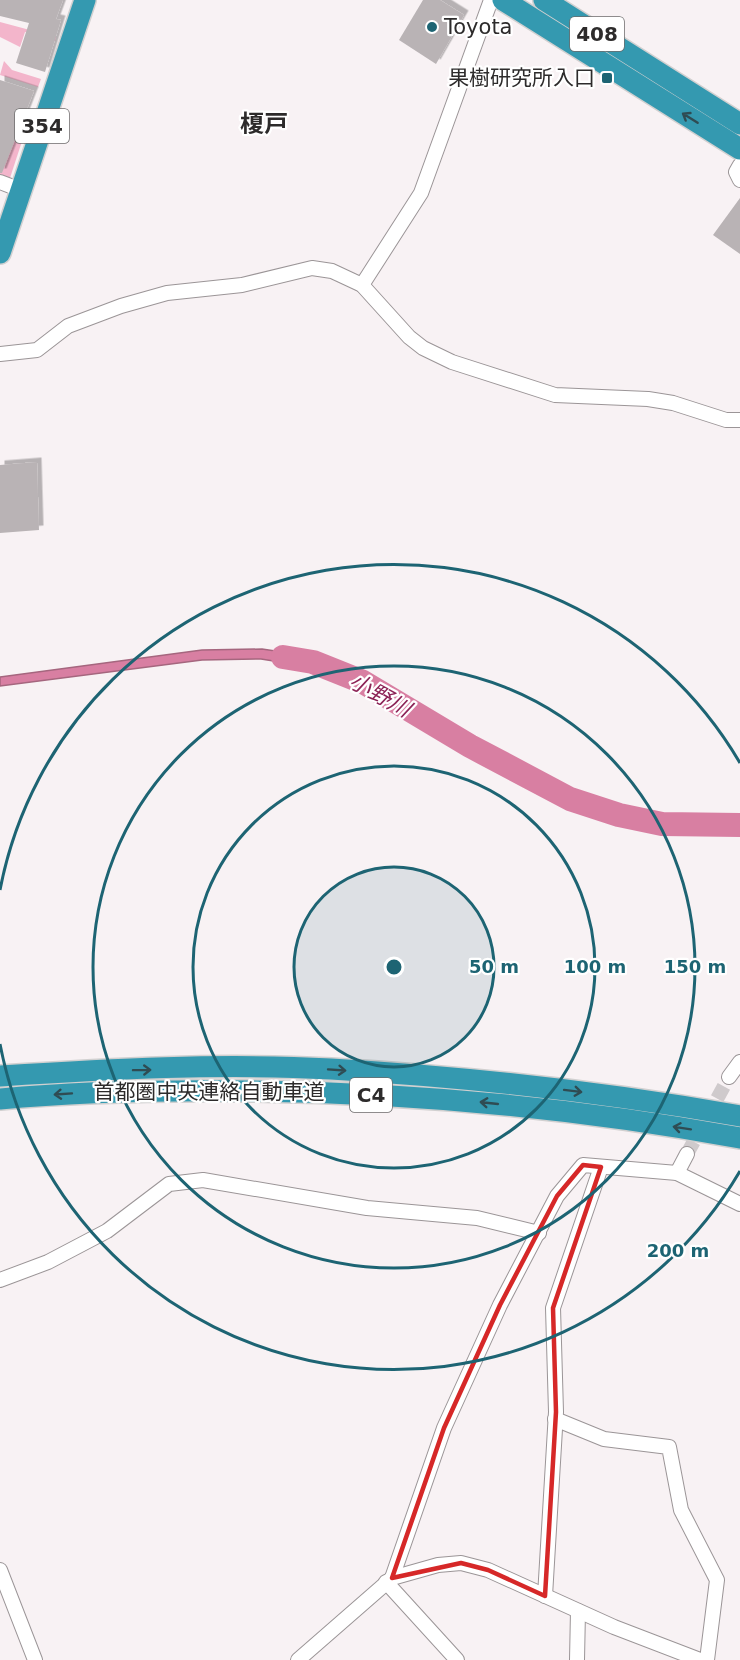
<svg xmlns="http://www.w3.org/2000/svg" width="740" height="1660" viewBox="0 0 740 1660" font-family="'DejaVu Sans','Noto Sans JP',sans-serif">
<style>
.green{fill:#f3b5cb}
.water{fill:#d87fa2;stroke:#a5667e;stroke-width:1.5}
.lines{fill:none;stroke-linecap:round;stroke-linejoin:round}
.river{stroke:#d87fa2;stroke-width:24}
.building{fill:#b9b3b5;filter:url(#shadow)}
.minor-tunnel{stroke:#cfcacc;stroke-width:14;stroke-dasharray:14 7;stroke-linecap:butt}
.minor-casing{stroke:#9b9597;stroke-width:16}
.highway-casing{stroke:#d1d0d0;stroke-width:24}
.minor{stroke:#fff;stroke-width:14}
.highway{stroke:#3499b0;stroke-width:21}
.oneway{stroke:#2f4c53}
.marked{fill:none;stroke:#d62828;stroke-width:4.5;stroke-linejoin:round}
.ring{fill:none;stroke:#1d6473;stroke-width:3}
.poi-dot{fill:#1d6473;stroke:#fff;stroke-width:2}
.labels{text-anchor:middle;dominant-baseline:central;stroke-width:4.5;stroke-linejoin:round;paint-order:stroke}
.shield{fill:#fff;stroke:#6c6b6b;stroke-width:1.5}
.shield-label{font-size:20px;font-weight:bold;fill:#2d2b2b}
.poi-label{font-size:21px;fill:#2d2b2b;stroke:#fff;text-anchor:start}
.street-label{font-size:21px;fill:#2d2b2b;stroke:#fff}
.water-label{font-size:22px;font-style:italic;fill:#8c2356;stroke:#fff}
.quarter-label{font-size:24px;font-weight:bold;fill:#2d2b2b;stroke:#fff}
.centre{fill:#1d6473;stroke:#fff;stroke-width:3}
.ring-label{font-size:18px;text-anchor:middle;font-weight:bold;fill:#1d6473;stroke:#fff;stroke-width:4.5;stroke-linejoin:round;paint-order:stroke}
</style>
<defs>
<filter id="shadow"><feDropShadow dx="4.5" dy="-4.5" stdDeviation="0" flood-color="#0004"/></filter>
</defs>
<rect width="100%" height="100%" fill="#f8f2f4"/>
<g class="green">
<path d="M0,22L56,37L55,41L25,32L20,47L0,37Z"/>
<path d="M4,61L12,70L41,79L38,87L0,75Z"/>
<path d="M0,123L25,132L9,181L0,177Z"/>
</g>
<path class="water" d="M262,649L316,657L311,667L261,659L202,660L0,686V677L202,650Z"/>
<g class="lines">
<path class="river" d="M283,657L313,662L363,682L470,746L570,799L619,815L662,824L740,825"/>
</g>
<g class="building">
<path d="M0,0H63L56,19L61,20L45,72L16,63L29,23L0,16Z"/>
<path d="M423,0H440L464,15L436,64L399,40Z"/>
<path d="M0,80L34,91L2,173H0Z"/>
<path d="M740,198V254L713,235Z"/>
<path d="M37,462L39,530L0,533V465Z"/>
</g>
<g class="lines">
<path class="minor-tunnel" d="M687,1154L729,1077"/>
<g class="minor-casing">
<g id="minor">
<path d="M740,165L736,172L740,180"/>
<path d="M0,182L21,190"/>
<path d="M362,285L421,193L491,0"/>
<path d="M0,354L37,350L68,326L121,306L167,293L242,285L312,268L332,271L362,285L409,337L423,348L452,362L555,395L648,399L673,403L726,420H740"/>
<path d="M729,1077L740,1062"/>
<path d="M677,1173L687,1154"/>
<path d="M0,1280L48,1262L107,1231L169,1184L203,1180L367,1208L477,1218L539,1233"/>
<path d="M555,1419L604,1439L669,1447L681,1510L717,1580L707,1660"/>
<path d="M0,1570L35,1660"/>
<path d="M392,1578L444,1428L500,1305L557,1196L583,1165L677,1173L740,1204"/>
<path d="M386,1582L457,1660"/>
<path d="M545,1596L556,1412L553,1308L601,1167"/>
<path d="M298,1660L392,1578L438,1565L461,1563L488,1570L614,1627L700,1660"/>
<path d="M577,1660L578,1611"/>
</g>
</g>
<g class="highway-casing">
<g id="highway">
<path d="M503,0L740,149"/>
<path d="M544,0L740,124"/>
<path d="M0,253L85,0"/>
<path d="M0,1076C109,1069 221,1063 331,1069C468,1077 605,1092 740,1116"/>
<path d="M0,1099C83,1091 166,1090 249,1091C414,1093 578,1108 740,1138"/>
</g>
</g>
<use href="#minor" class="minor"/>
<use href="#highway" class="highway"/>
</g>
<defs><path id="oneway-shaft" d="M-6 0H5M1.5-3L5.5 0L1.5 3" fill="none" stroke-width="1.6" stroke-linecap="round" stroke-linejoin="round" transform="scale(1.5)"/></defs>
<g class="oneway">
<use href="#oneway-shaft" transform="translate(690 118) rotate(-148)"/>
<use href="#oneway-shaft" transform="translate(142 1070) rotate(-1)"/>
<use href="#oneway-shaft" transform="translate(337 1070) rotate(4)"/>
<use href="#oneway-shaft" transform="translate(573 1091) rotate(7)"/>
<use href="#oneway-shaft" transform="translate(63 1094) rotate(176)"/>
<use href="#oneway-shaft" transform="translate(489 1103) rotate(-174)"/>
<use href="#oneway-shaft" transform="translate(682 1128) rotate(-171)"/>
</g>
<path class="marked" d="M583,1165L601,1167L553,1308L556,1412L545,1596L488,1570L461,1563L392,1578L444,1428L500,1305L557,1196Z"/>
<circle cx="394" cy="967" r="100" fill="#1d6473" fill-opacity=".12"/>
<g class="ring">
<circle cx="394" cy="967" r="100"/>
<circle cx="394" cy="967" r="201"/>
<circle cx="394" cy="967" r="301"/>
<path d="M740 1171A401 401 0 0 1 0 1044M0 890A401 401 0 0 1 740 763"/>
</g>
<g class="poi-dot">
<circle cx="432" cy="27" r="6"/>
<rect x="601" y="72" width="12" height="12" rx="3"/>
</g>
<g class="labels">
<g class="shield">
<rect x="570" y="17" width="54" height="34" rx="4.5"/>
<rect x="15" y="109" width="54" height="34" rx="4.5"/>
<rect x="350" y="1078" width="42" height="34" rx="4.5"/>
</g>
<g class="shield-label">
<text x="597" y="34">408</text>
<text x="42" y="126">354</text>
<text x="371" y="1095">C4</text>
</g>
<g class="poi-label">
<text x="444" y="27">Toyota</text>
<text x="595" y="78" text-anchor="end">果樹研究所入口</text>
</g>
<g class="street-label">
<text x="209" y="1092">首都圏中央連絡自動車道</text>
</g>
<g class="water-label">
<text transform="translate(380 695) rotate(29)">小野川</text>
</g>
<g class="quarter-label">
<text x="264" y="124">榎戸</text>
</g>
</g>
<circle cx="394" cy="967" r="9" class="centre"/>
<g class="ring-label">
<text x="494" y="973">50 m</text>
<text x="595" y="973">100 m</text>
<text x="695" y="973">150 m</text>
<text x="678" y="1257">200 m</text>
</g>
</svg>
